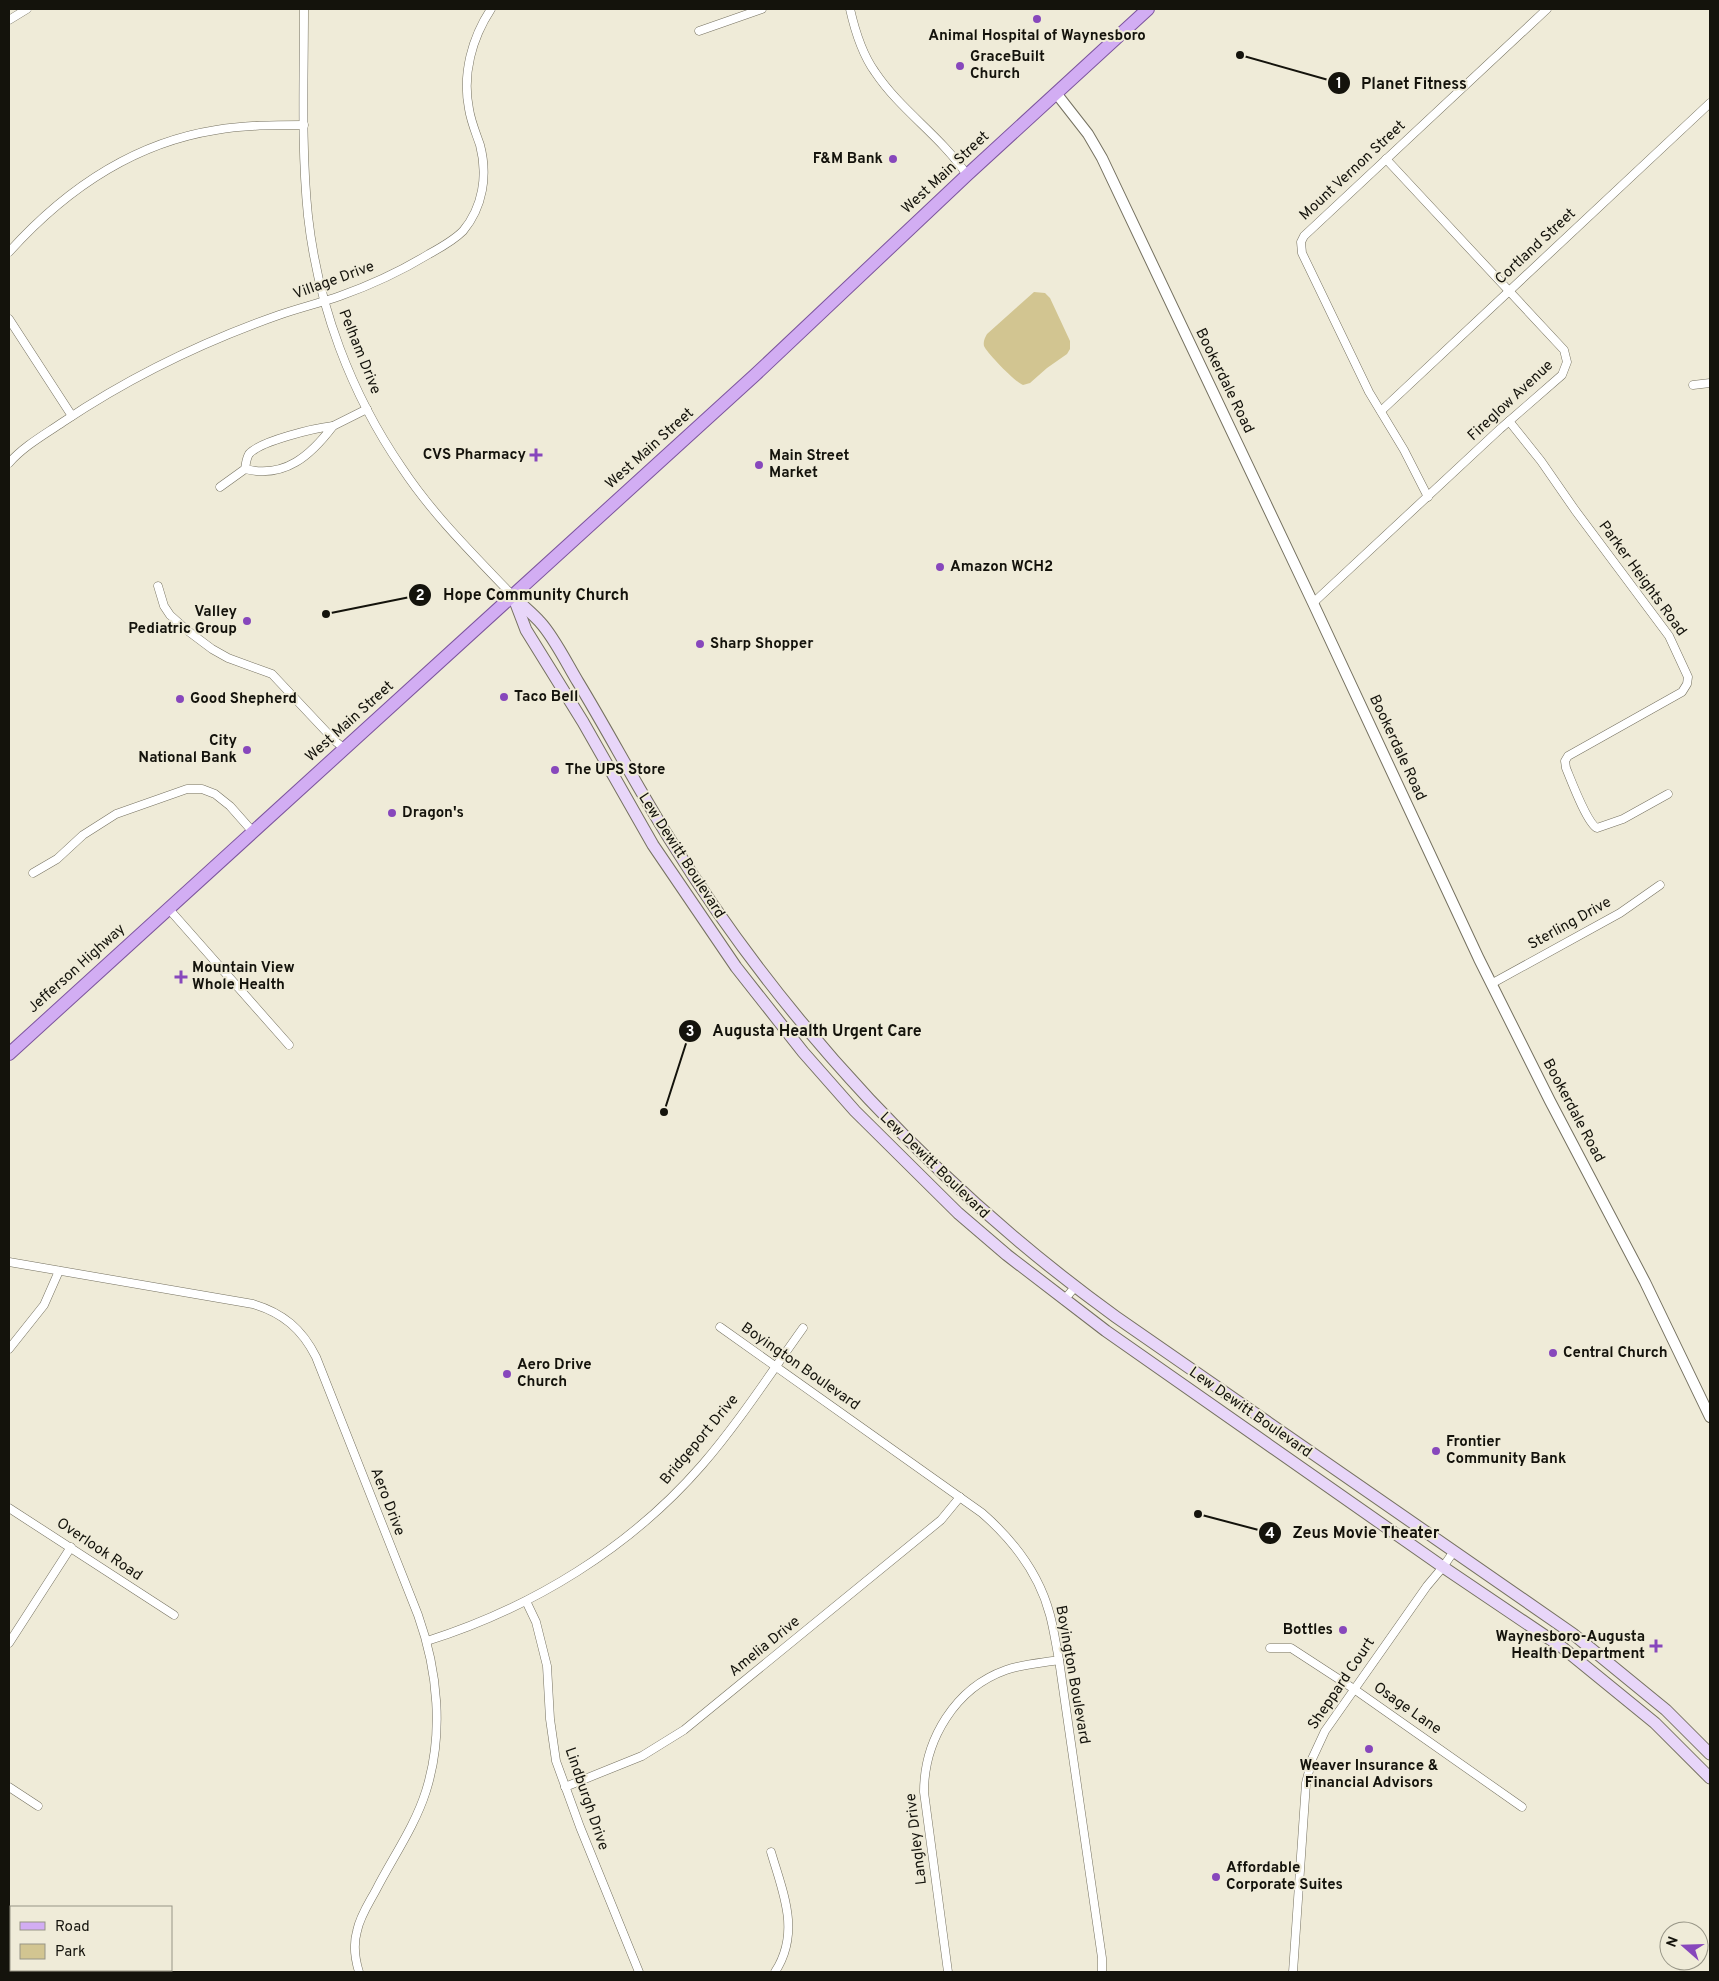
<svg xmlns="http://www.w3.org/2000/svg" width="1719" height="1981" viewBox="0 0 1719 1981" font-family="Overpass,sans-serif">
<style>
.green{fill:#d2c591}
.lines{fill:none;stroke-linecap:round;stroke-linejoin:round}
.minor-casing{stroke:#757160;stroke-width:9}
.tertiary-casing{stroke:#757160;stroke-width:12}
.secondary-casing{stroke:#757160;stroke-width:13}
.primary-casing{stroke:#7c549d;stroke-width:14}
.minor{stroke:#fff;stroke-width:8}
.tertiary{stroke:#fff;stroke-width:10}
.secondary{stroke:#e8d6f9;stroke-width:11}
.primary{stroke:#d2adf3;stroke-width:12}
.poi-dot{fill:#8747bc;stroke:#efebd8;stroke-width:2}
.labels{text-anchor:middle;dominant-baseline:central;stroke-width:4;stroke-linejoin:round;paint-order:stroke}
.poi-label{font-size:15px;font-weight:bold;fill:#14130c;stroke:#efebd8;text-anchor:start}
.street-label{font-size:15px;fill:#14130c;stroke:#efebd8}
.leader{fill:none;stroke:#14130c;stroke-width:2}
.callout-dot{fill:#14130c;stroke:#efebd8;stroke-width:2}
.mark-label{font-size:15px;text-anchor:middle;font-weight:bold;fill:#fff}
.callout-label{font-size:16px;text-anchor:middle;font-weight:bold;fill:#14130c;stroke:#efebd8;stroke-width:4;stroke-linejoin:round;paint-order:stroke}
</style>
<rect width="100%" height="100%" fill="#efebd8"/>
<path class="green" d="M1034,292L1045,293L1050,298L1070,341V349L1067,354L1047,368L1030,383L1023,385C1015,382 987,353 984,346C983,341 985,338 987,334Z"/>
<g class="lines">
<g class="minor-casing">
<g id="minor">
<path d="M304,9C304,78 301,148 308,216C318,306 351,394 402,468C433,515 474,555 513,596"/>
<path d="M850,9C855,31 862,54 875,72C901,111 941,136 967,175"/>
<path d="M9,20L27,9"/>
<path d="M699,31L762,9"/>
<path d="M9,252C64,191 133,143 216,130C245,125 274,125 304,125"/>
<path d="M9,319L72,416"/>
<path d="M1693,385L1710,383"/>
<path d="M1381,411L1710,103"/>
<path d="M1509,421L1541,461L1575,510L1669,636L1688,677L1687,684L1682,692L1568,756L1565,761L1566,768C1571,780 1587,823 1597,828L1623,819L1668,794"/>
<path d="M333,426L367,409"/>
<path d="M9,463C24,446 44,435 63,422C130,377 202,342 279,315C299,308 320,303 340,296C371,285 401,271 429,254C440,248 454,240 463,231C483,207 488,175 480,145C476,133 471,122 469,109C462,74 472,38 491,9"/>
<path d="M220,487L245,469C285,479 311,455 333,426C315,428 260,441 249,454C246,459 246,464 245,469"/>
<path d="M1428,497L1404,450L1369,392L1302,253L1301,242L1304,236L1547,9"/>
<path d="M158,586L164,606L170,615L188,631L212,649L228,658L272,674L335,741L345,749"/>
<path d="M1313,603L1500,429L1562,375L1567,362L1564,350L1386,159"/>
<path d="M33,873L57,859L83,835L116,814L187,789H202L215,794L230,806L253,832"/>
<path d="M168,908L289,1045"/>
<path d="M1491,984L1620,913L1660,885"/>
<path d="M9,1262L253,1304C283,1313 302,1329 316,1357L418,1615C438,1671 444,1734 426,1791C415,1826 393,1857 376,1890C369,1903 360,1916 357,1931C353,1945 355,1959 359,1972"/>
<path d="M1064,1300L1075,1287"/>
<path d="M720,1327L982,1513C1014,1541 1039,1573 1050,1615C1054,1630 1056,1645 1059,1660L1102,1958V1972"/>
<path d="M9,1349L44,1305L59,1271"/>
<path d="M9,1508L174,1615"/>
<path d="M526,1601L536,1622L547,1666L550,1719L556,1761L580,1827L639,1972"/>
<path d="M427,1641C532,1608 630,1548 702,1465C739,1422 770,1374 803,1328"/>
<path d="M9,1643L71,1547"/>
<path d="M1270,1648H1291L1354,1689L1522,1807"/>
<path d="M9,1787L38,1806"/>
<path d="M565,1787L642,1756L684,1730L941,1520L960,1497"/>
<path d="M771,1852C783,1893 801,1932 775,1972"/>
<path d="M948,1972L924,1792C924,1740 955,1688 1006,1670C1023,1664 1041,1663 1059,1660"/>
<path d="M1293,1972L1306,1783L1312,1759L1325,1731L1427,1586L1443,1567L1454,1551"/>
</g>
</g>
<g class="tertiary-casing">
<path id="tertiary" d="M1056,93L1088,134L1102,158L1313,603L1479,959L1550,1101L1645,1282L1710,1417"/>
</g>
<g class="secondary-casing">
<g id="secondary">
<path d="M513,596L526,630L583,722L653,845L736,967L803,1052L855,1111L958,1213L1007,1255L1106,1331L1443,1567L1563,1648L1655,1723L1710,1778"/>
<path d="M516,599C524,607 533,614 540,622C554,637 567,664 578,682C609,733 637,787 669,838C785,1025 938,1188 1116,1317L1573,1634L1666,1710L1710,1754"/>
</g>
</g>
<g class="primary-casing">
<path id="primary" d="M9,1054L755,375L967,175L1148,9"/>
</g>
<use href="#minor" class="minor"/>
<use href="#tertiary" class="tertiary"/>
<use href="#secondary" class="secondary"/>
<use href="#primary" class="primary"/>
</g>
<g class="poi-dot">
<circle cx="1037" cy="19" r="5"/>
<circle cx="960" cy="66" r="5"/>
<circle cx="893" cy="159" r="5"/>
<path d="M533.5 447.5h5v5h5v5h-5v5h-5v-5h-5v-5h5z"/>
<circle cx="759" cy="465" r="5"/>
<circle cx="940" cy="567" r="5"/>
<circle cx="247" cy="621" r="5"/>
<circle cx="700" cy="644" r="5"/>
<circle cx="504" cy="697" r="5"/>
<circle cx="180" cy="699" r="5"/>
<circle cx="247" cy="750" r="5"/>
<circle cx="555" cy="770" r="5"/>
<circle cx="392" cy="813" r="5"/>
<path d="M178.5 969.5h5v5h5v5h-5v5h-5v-5h-5v-5h5z"/>
<circle cx="1553" cy="1353" r="5"/>
<circle cx="507" cy="1374" r="5"/>
<circle cx="1436" cy="1451" r="5"/>
<circle cx="1343" cy="1630" r="5"/>
<path d="M1653.5 1638.5h5v5h5v5h-5v5h-5v-5h-5v-5h5z"/>
<circle cx="1369" cy="1749" r="5"/>
<circle cx="1216" cy="1877" r="5"/>
</g>
<g class="labels">
<g class="poi-label">
<text x="1037" y="36" text-anchor="middle">Animal Hospital of Waynesboro</text>
<text x="970" y="57">GraceBuilt<tspan x="970" dy="17">Church</tspan></text>
<text x="883" y="159" text-anchor="end">F&amp;M Bank</text>
<text x="526" y="455" text-anchor="end">CVS Pharmacy</text>
<text x="769" y="456">Main Street<tspan x="769" dy="17">Market</tspan></text>
<text x="950" y="567">Amazon WCH2</text>
<text x="237" y="612" text-anchor="end">Valley<tspan x="237" dy="17">Pediatric Group</tspan></text>
<text x="710" y="644">Sharp Shopper</text>
<text x="514" y="697">Taco Bell</text>
<text x="190" y="699">Good Shepherd</text>
<text x="237" y="741" text-anchor="end">City<tspan x="237" dy="17">National Bank</tspan></text>
<text x="565" y="770">The UPS Store</text>
<text x="402" y="813">Dragon's</text>
<text x="192" y="968">Mountain View<tspan x="192" dy="17">Whole Health</tspan></text>
<text x="1563" y="1353">Central Church</text>
<text x="517" y="1365">Aero Drive<tspan x="517" dy="17">Church</tspan></text>
<text x="1446" y="1442">Frontier<tspan x="1446" dy="17">Community Bank</tspan></text>
<text x="1333" y="1630" text-anchor="end">Bottles</text>
<text x="1645" y="1637" text-anchor="end">Waynesboro-Augusta<tspan x="1645" dy="17">Health Department</tspan></text>
<text x="1369" y="1766" text-anchor="middle">Weaver Insurance &amp;<tspan x="1369" dy="17">Financial Advisors</tspan></text>
<text x="1226" y="1868">Affordable<tspan x="1226" dy="17">Corporate Suites</tspan></text>
</g>
<g class="street-label">
<text transform="translate(1353 171) rotate(-43)">Mount Vernon Street</text>
<text transform="translate(946 173) rotate(-43)">West Main Street</text>
<text transform="translate(1536 247) rotate(-43)">Cortland Street</text>
<text transform="translate(334 281) rotate(-20)">Village Drive</text>
<text transform="translate(359 352) rotate(68)">Pelham Drive</text>
<text transform="translate(1224 381) rotate(64)">Bookerdale Road</text>
<text transform="translate(1511 401) rotate(-43)">Fireglow Avenue</text>
<text transform="translate(650 449) rotate(-42)">West Main Street</text>
<text transform="translate(1642 579) rotate(54)">Parker Heights Road</text>
<text transform="translate(350 722) rotate(-42)">West Main Street</text>
<text transform="translate(1397 748) rotate(65)">Bookerdale Road</text>
<text transform="translate(681 856) rotate(57)">Lew Dewitt Boulevard</text>
<text transform="translate(1570 924) rotate(-29)">Sterling Drive</text>
<text transform="translate(77 969) rotate(-42)">Jefferson Highway</text>
<text transform="translate(1573 1111) rotate(62)">Bookerdale Road</text>
<text transform="translate(934 1166) rotate(44)">Lew Dewitt Boulevard</text>
<text transform="translate(800 1367) rotate(35)">Boyington Boulevard</text>
<text transform="translate(1250 1413) rotate(35)">Lew Dewitt Boulevard</text>
<text transform="translate(700 1440) rotate(-50)">Bridgeport Drive</text>
<text transform="translate(387 1502) rotate(69)">Aero Drive</text>
<text transform="translate(99 1550) rotate(34)">Overlook Road</text>
<text transform="translate(765 1647) rotate(-39)">Amelia Drive</text>
<text transform="translate(1072 1675) rotate(80)">Boyington Boulevard</text>
<text transform="translate(1342 1684) rotate(-56)">Sheppard Court</text>
<text transform="translate(1407 1709) rotate(35)">Osage Lane</text>
<text transform="translate(586 1799) rotate(71)">Lindburgh Drive</text>
<text transform="translate(917 1839) rotate(-97)">Langley Drive</text>
</g>
</g>
<path class="leader" d="M1240 55L1339 83M326 614L420 595M664 1112L690 1031M1198 1514L1270 1533"/>
<g class="callout-dot">
<circle cx="1240" cy="55" r="5"/>
<circle cx="326" cy="614" r="5"/>
<circle cx="664" cy="1112" r="5"/>
<circle cx="1198" cy="1514" r="5"/>
<circle cx="1339" cy="83" r="12"/>
<circle cx="420" cy="595" r="12"/>
<circle cx="690" cy="1031" r="12"/>
<circle cx="1270" cy="1533" r="12"/>
</g>
<g class="mark-label">
<text x="1339" y="88">1</text>
<text x="420" y="600">2</text>
<text x="690" y="1036">3</text>
<text x="1270" y="1538">4</text>
</g>
<g class="callout-label">
<text x="1414" y="89">Planet Fitness</text>
<text x="536" y="600">Hope Community Church</text>
<text x="817" y="1036">Augusta Health Urgent Care</text>
<text x="1366" y="1538">Zeus Movie Theater</text>
</g>
<rect width="1719" height="1981" fill="none" stroke="#14130c" stroke-width="20"/>
<rect x="10" y="1906" width="162" height="65" fill="#efebd8" stroke="#979586"/>
<rect x="20" y="1922" width="25" height="8" fill="#d2adf3" stroke="#979586"/>
<text x="55" y="1931" font-size="15" fill="#14130c">Road</text>
<rect x="20" y="1944" width="25" height="15" fill="#d2c591" stroke="#979586"/>
<text x="55" y="1956" font-size="15" fill="#14130c">Park</text>
<g transform="translate(1684 1946) rotate(290)"><circle r="24" fill="#efebd8" stroke="#979586"/>
<path d="M0-4L9 19L0 12L-9 19Z" fill="#8747bc"/>
<text y="-8" font-size="14" font-weight="bold" text-anchor="middle" fill="#14130c">N</text>
</g>
</svg>
